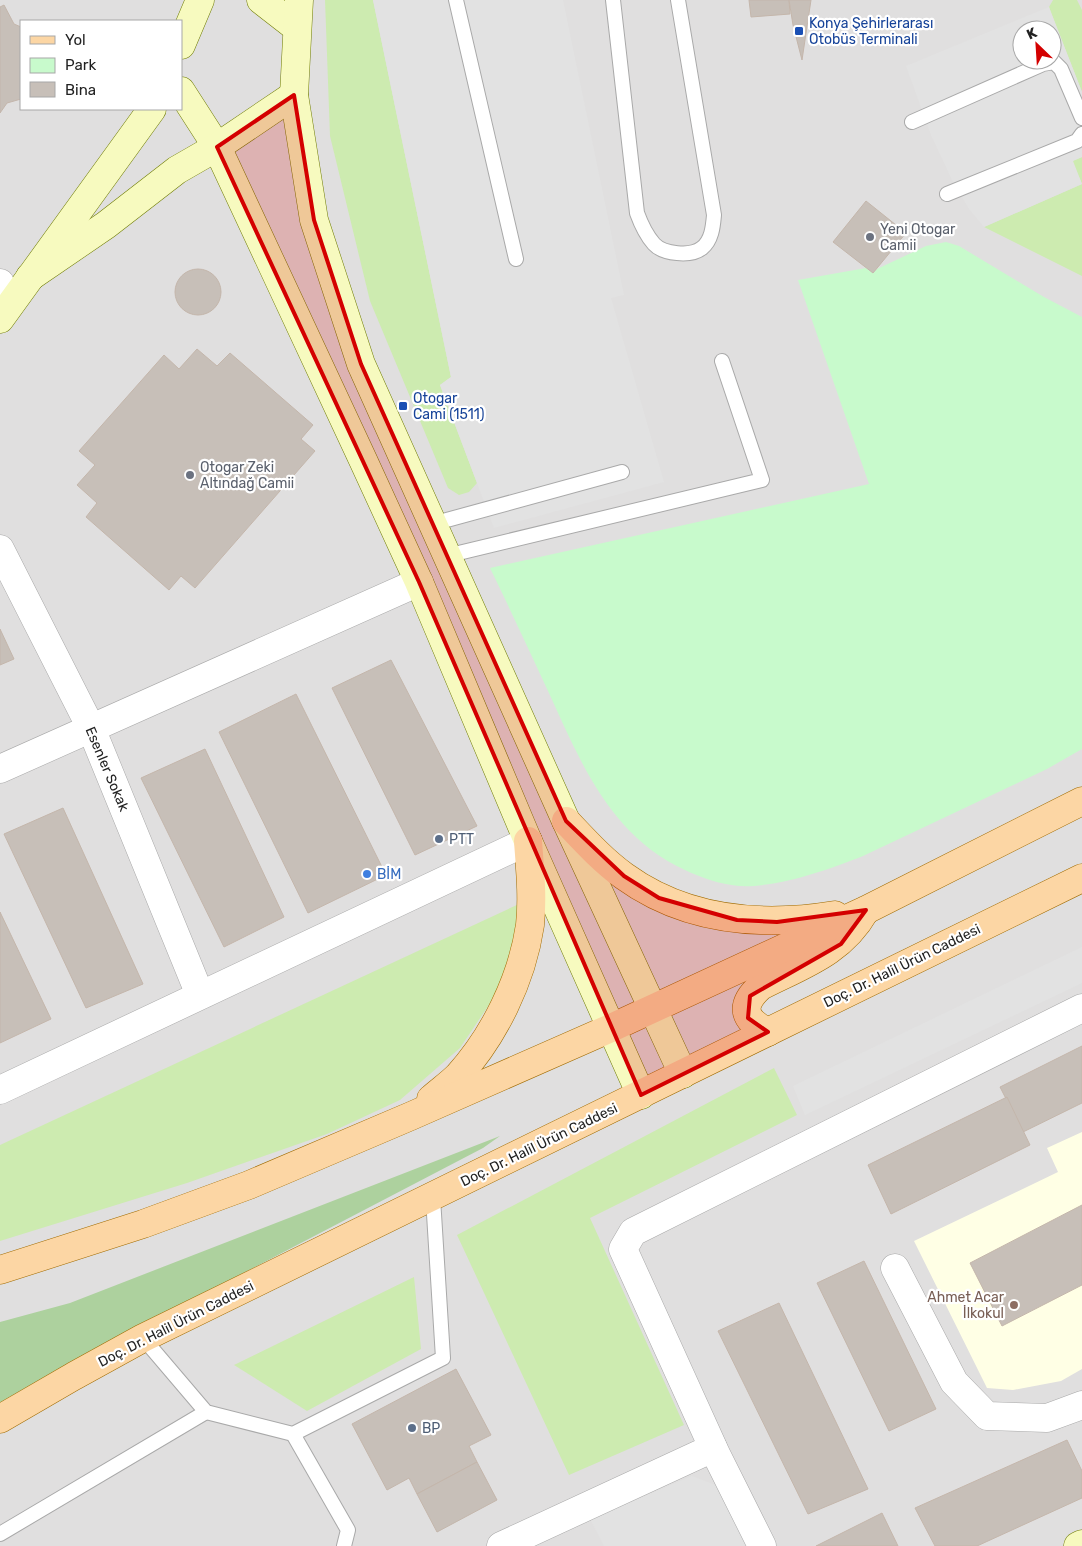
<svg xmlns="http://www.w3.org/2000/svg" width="1082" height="1546" viewBox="0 0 1082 1546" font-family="Rubik,sans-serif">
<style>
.residential{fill:#e0dfdf;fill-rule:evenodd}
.education{fill:#ffffe5}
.grass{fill:#cdebb0}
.forest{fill:#add19e}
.park{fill:#c8facc}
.parking{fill:#e2e2e2;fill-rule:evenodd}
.building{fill:#c7bfb8;stroke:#c4b6ab}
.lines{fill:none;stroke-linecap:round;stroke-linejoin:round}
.lane-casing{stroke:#a9a9a9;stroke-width:16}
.street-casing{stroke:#a9a9a9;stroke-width:29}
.secondary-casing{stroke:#707d05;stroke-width:29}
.primary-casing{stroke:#a06b00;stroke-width:29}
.lane{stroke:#fff;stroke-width:14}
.street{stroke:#fff;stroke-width:28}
.secondary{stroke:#f7fabf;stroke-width:28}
.primary{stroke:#fcd6a4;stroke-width:28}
.marked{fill:#d40000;fill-opacity:0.2;stroke:#d40000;stroke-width:4;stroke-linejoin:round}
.transit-dot{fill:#1a4fb4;stroke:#fff;stroke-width:2}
.worship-dot{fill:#6b7280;stroke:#fff;stroke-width:2}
.service-dot{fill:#5c6f8a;stroke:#fff;stroke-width:2}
.shop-dot{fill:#3f7fe0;stroke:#fff;stroke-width:2}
.education-dot{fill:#8d6e63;stroke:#fff;stroke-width:2}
.labels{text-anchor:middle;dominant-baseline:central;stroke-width:4.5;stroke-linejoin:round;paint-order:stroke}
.transit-label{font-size:14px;fill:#164399;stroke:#fff;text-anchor:start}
.worship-label{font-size:14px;fill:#5b616d;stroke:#fff;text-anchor:start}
.street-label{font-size:14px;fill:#222;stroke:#fff}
.service-label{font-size:14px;fill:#4e5e75;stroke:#fff;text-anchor:start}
.shop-label{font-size:14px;fill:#366cbe;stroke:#fff;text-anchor:start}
.education-label{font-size:14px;fill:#785e54;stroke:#fff;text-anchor:end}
</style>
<rect width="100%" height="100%" fill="#f2efe9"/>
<path class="residential" d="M0,0H1082V1546H0ZM21,21H181V109H21ZM1022,30H1052V60H1022Z"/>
<path class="education" d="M1082,1132V1369L1061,1381L1013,1390L987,1388L914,1241L1058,1172L1047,1148Z"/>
<g class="grass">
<path d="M325,0H373L451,377L440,385L477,483L469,492L459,495L448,488L370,301L330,136Z"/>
<path d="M1053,0H1077L1082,10V92L1051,13L1049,7Z"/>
<path d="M1082,157V276L984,227L1082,184L1072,161Z"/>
<path d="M519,904L520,938L503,984L460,1048L400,1100L327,1134L187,1183L0,1241V1145Z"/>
<path d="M774,1068L797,1115L590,1218L684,1425L569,1475L457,1235Z"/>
<path d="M414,1277L421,1349L307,1411L234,1365Z"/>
</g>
<path class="forest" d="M500,1136L483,1148L228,1281L0,1404V1322L70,1303Z"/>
<path class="park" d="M946,242L959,246L1044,297L1082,317V749L1047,769L863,856C828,870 777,888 739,886C719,884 702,878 685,870C610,836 580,761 548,691C529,650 510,609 490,568L869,484L798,280L866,268L873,273L877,269L926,246Z"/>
<g class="parking">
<path d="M373,0H563L624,295L611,298L664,482L494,528L440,385L451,377Z"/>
<path d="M1049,7L1082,92V157L1073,161L1082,184L984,227L969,209L954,184L931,135L906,66ZM1022,30H1052V60H1022Z"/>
<path d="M1082,947V983L805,1115L793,1086Z"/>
<path d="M692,1476L718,1486L750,1546H604L590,1519Z"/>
</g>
<g class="building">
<path d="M749,0H789L790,14L751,17Z"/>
<path d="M789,0H811L802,60L793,25Z"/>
<path d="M4,5L14,24L21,27V99L7,103L0,113V7Z"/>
<path d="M866,201L906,233L873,273L833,242Z"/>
<circle cx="198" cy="292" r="23"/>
<path d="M197,349L217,366L230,353L313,425L301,439L315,451L195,588L181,576L169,590L86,517L97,503L77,485L95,465L79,451L164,355L179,369Z"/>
<path d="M0,629L14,659L0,665Z"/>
<path d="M391,660L477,826L415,855L332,688Z"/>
<path d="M296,694L386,875L308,913L219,732Z"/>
<path d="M205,749L284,917L224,947L141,778Z"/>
<path d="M63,808L143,984L86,1008L4,834Z"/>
<path d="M0,912L51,1019L0,1043Z"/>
<path d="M1082,1046V1103L1023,1132L1000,1087Z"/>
<path d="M1007,1097L1030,1145L891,1214L868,1165Z"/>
<path d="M1082,1205V1285L1002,1326L970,1263Z"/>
<path d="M864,1261L936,1409L889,1431L817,1283Z"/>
<path d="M779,1303L868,1489L808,1514L718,1331Z"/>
<path d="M456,1369L491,1435L469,1446L477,1462L417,1494L409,1478L387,1490L352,1424Z"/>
<path d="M1067,1440L1082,1471V1498L977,1546H935L915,1508Z"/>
<path d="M477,1462L497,1500L437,1532L417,1494Z"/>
<path d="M882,1513L898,1546H816Z"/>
</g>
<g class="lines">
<g class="lane-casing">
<g id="lane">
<path d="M456,0L516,259"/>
<path d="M613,0L637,213C641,224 646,235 654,244C663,254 691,257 702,248C712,240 713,226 714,215L678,0"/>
<path d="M912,122L1043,64L1054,62L1061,69L1082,118"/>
<path d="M947,194L1077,141L1082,134"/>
<path d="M432,524L622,472"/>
<path d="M446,556L762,480L722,361"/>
<path d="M143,1338L206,1412L293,1434L443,1358L433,1198"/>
<path d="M293,1434L348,1530L344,1546"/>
<path d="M0,1534L206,1412"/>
</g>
</g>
<g class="street-casing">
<g id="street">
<path d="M0,283L10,304"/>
<path d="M0,549L91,728L200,995"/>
<path d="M0,769L419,582"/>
<path d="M0,1090L528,841"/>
<path d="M895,1268L954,1382L987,1416L1047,1418L1082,1405"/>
<path d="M501,1546L713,1448"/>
<path d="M762,1546L716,1454L623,1249L633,1232L1082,1008"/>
</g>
</g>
<g class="secondary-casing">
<g id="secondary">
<path d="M261,0L297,28"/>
<path d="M299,0L294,95L314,220L361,364L566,821L683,1074"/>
<path d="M181,45L200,0"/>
<path d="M181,91L217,147L363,460L419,582L528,841L641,1095"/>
<path d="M30,277L106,225L177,170L217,147L294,95"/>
<path d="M0,319L152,109"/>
<path d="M1078,1546L1082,1544"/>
</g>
</g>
<g class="primary-casing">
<g id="primary">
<path d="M566,821C584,840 602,860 624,876C686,921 761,927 835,915"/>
<path d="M768,1032C743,1020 739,1005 761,986C802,965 841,953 865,911"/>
<path d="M431,1099C440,1091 450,1084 458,1076C494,1036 522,980 530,925C533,897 530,869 528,841"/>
<path d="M0,1270L143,1224L249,1185L411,1116L611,1028L866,910L1082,801"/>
<path d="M0,1419L74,1376L143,1338L1082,878"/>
</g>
</g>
<use href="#lane" class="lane"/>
<use href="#street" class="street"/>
<use href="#secondary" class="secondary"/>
<use href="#primary" class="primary"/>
</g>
<path class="marked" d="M294,95L314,220L361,364L566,821L624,876L659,898L737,920L777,922L866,910L841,944L750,996L748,1018L768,1032L641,1095L419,582L217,147Z"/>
<g class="transit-dot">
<rect x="794" y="26" width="10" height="10" rx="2.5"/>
<rect x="398" y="401" width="10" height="10" rx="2.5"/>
</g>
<g class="worship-dot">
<circle cx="870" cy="237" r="5"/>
<circle cx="190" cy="475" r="5"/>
</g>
<g class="service-dot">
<circle cx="439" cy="839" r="5"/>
<circle cx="412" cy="1428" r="5"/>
</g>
<circle class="shop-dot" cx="367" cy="874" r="5"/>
<circle class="education-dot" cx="1014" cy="1305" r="5"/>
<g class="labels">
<g class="transit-label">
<text x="809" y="23">Konya Şehirlerarası<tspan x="809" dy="16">Otobüs Terminali</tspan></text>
<text x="413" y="398">Otogar<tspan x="413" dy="16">Cami (1511)</tspan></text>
</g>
<g class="worship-label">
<text x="880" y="229">Yeni Otogar<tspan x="880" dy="16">Camii</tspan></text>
<text x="200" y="467">Otogar Zeki<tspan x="200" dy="16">Altındağ Camii</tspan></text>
</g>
<g class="street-label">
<text transform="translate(107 769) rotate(67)">Esenler Sokak</text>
<text transform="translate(902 966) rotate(-26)">Doç. Dr. Halil Ürün Caddesi</text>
<text transform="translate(539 1145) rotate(-26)">Doç. Dr. Halil Ürün Caddesi</text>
<text transform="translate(176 1324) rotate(-27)">Doç. Dr. Halil Ürün Caddesi</text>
</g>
<g class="service-label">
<text x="449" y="839">PTT</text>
<text x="422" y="1428">BP</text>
</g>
<g class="shop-label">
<text x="377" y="874">BİM</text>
</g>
<g class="education-label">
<text x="1004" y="1297">Ahmet Acar<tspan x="1004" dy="16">İlkokul</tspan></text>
</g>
</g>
<rect x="20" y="20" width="162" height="90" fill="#ffffff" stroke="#a7a7a7"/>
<rect x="30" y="36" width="25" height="8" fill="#fcd6a4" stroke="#a7a7a7"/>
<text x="65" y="45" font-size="15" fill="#222222">Yol</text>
<rect x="30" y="58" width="25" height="15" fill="#c8facc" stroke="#a7a7a7"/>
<text x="65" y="70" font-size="15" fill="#222222">Park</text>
<rect x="30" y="82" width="25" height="15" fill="#c7bfb8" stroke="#a7a7a7"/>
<text x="65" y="95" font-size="15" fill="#222222">Bina</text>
<g transform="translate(1037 45) rotate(335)"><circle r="24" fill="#ffffff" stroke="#a7a7a7"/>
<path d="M0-4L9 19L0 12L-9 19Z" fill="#d40000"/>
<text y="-8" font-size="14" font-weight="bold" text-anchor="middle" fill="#222222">K</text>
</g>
</svg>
